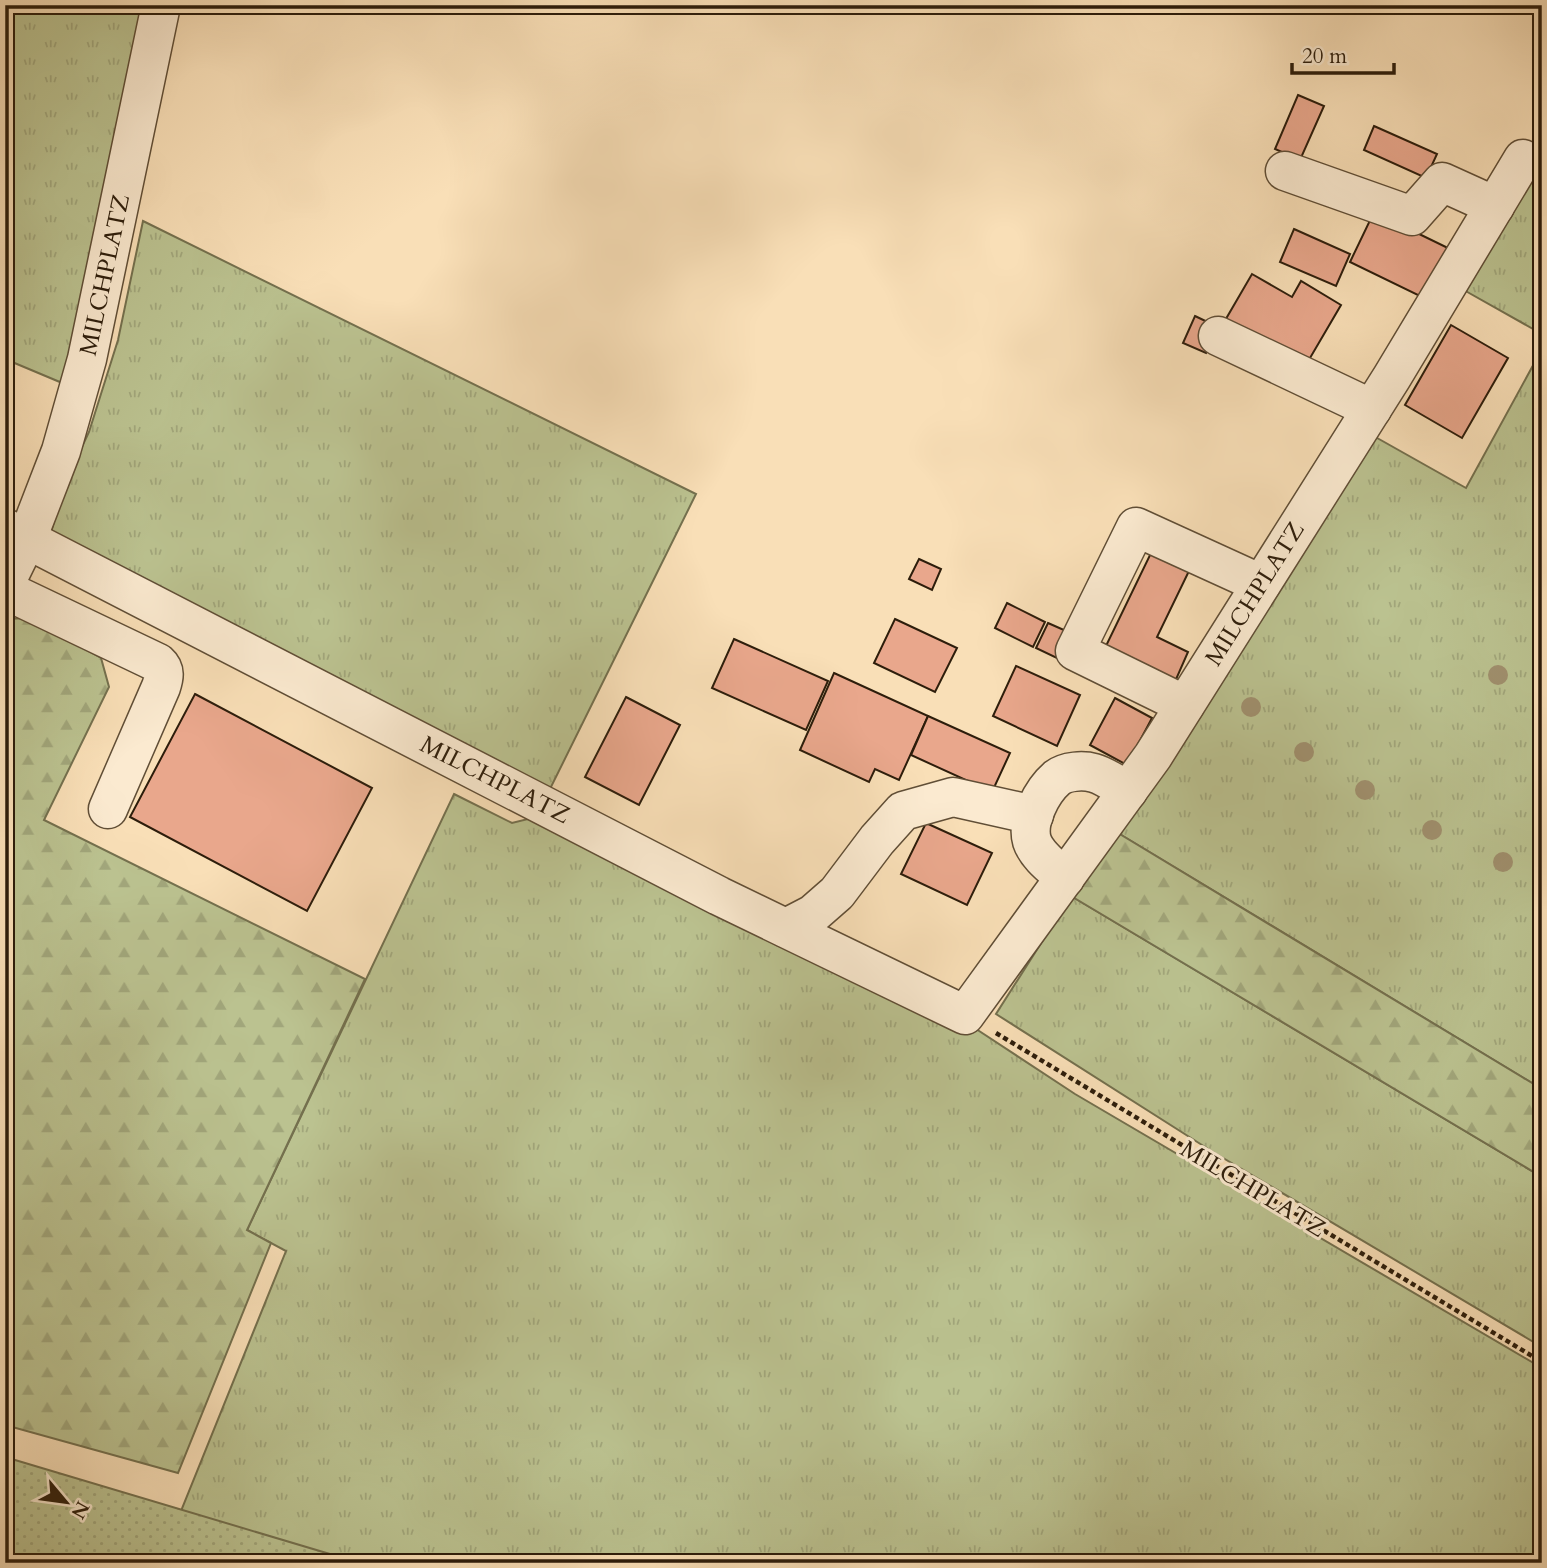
<svg xmlns="http://www.w3.org/2000/svg" width="1547" height="1568" viewBox="0 0 1547 1568" font-family="Cardo,serif">
<style>
.grass{fill:url(#grass-tufts);stroke:#74704e;stroke-width:2}
.forest{fill:url(#forest-firs);stroke:#74704e;stroke-width:2}
.park{fill:url(#park-dots);stroke:#74704e;stroke-width:2}
.building{fill:#e9a78c;stroke:#2d1d0b;stroke-width:2}
.lines{fill:none;stroke-linecap:round;stroke-linejoin:round}
.minor-casing{stroke:#604e36;stroke-width:41}
.path{stroke:#2d1d0b;stroke-width:4.5;stroke-dasharray:5 3.5;stroke-linecap:butt}
.minor{stroke:#fbead0;stroke-width:38}
.tree{fill:#a0906e}
.labels{text-anchor:middle;dominant-baseline:central;stroke-width:6;stroke-linejoin:round;paint-order:stroke}
.street-label{font-size:24px;fill:#2d1d0b;stroke:#fbead0}
</style>
<defs>
<pattern id="grass-tufts" width="24" height="20" patternUnits="userSpaceOnUse" patternTransform="scale(1.75)"><rect width="24" height="20" fill="#bbc290"/><path d="M3 7l-1-3M5 7V3M7 7l1-3M15 17l-1-3M17 17v-4M19 17l1-3" fill="none" stroke="#a1a67b"/></pattern>
<pattern id="forest-firs" width="22" height="20" patternUnits="userSpaceOnUse" patternTransform="scale(1.75)"><rect width="22" height="20" fill="#bbc290"/><path d="M5 1l3.5 6h-7zM16 11l3.5 6h-7z" fill="#a1a67b"/></pattern>
<pattern id="park-dots" width="8" height="8" patternUnits="userSpaceOnUse" patternTransform="scale(1.75)"><rect width="8" height="8" fill="#bbc290"/><path d="M2 2h.1M6 6h.1" fill="none" stroke="#a1a67b" stroke-width="1.8" stroke-linecap="round"/></pattern>
</defs>
<rect width="100%" height="100%" fill="#f9dfb7"/>
<filter id="stains"><feTurbulence type="fractalNoise" baseFrequency=".00286" numOctaves="4"/><feColorMatrix values="0 0 0 0 .2 0 0 0 0 .09 0 0 0 0 .02 0 0 0 .5 -.17"/></filter>
<radialGradient id="worn" r=".72"><stop offset=".6" stop-color="#630" stop-opacity="0"/><stop offset="1" stop-color="#630" stop-opacity=".3"/></radialGradient>
<g class="grass">
<path d="M5,5H147L67,385L5,359Z"/>
<path d="M1542,151V334L1462,289Z"/>
<path d="M143,221L696,494L549,791L50,536L65,483L89,432L118,340Z"/>
<path d="M1542,349V1089L1113,830L1370,434L1466,488Z"/>
<path d="M454,794L512,823L548,814L967,1023L1075,1094L1542,1368V1563H160L286,1251L247,1230Z"/>
<path d="M1071,896L1542,1177V1347L1213,1152L996,1014Z"/>
</g>
<g class="forest">
<path d="M30,618L101,658L109,687L44,820L365,979L247,1230L271,1243L178,1473L5,1425V619Z"/>
<path d="M1113,830L1542,1089V1177L1071,896Z"/>
</g>
<path class="park" d="M5,1457L360,1563H5Z"/>
<g class="building">
<path d="M1298,95L1324,106L1300,160L1275,149Z"/>
<path d="M1374,126L1437,154L1426,178L1364,150Z"/>
<path d="M1374,212L1450,249L1426,299L1350,262Z"/>
<path d="M1294,229L1350,254L1336,286L1280,262Z"/>
<path d="M1252,274L1292,297L1301,281L1341,305L1303,370L1223,324Z"/>
<path d="M1195,316L1218,327L1206,353L1183,343Z"/>
<path d="M1451,325L1508,358L1462,438L1405,405Z"/>
<path d="M1151,553L1189,571L1157,637L1188,652L1174,684L1104,650Z"/>
<path d="M919,559L941,569L932,590L909,579Z"/>
<path d="M1007,603L1045,622L1033,647L995,628Z"/>
<path d="M895,619L957,648L935,692L874,663Z"/>
<path d="M1048,623L1073,634L1061,660L1036,648Z"/>
<path d="M734,639L828,681L806,730L712,688Z"/>
<path d="M1016,666L1080,695L1057,746L993,716Z"/>
<path d="M834,673L928,716L899,780L875,769L869,782L800,750Z"/>
<path d="M195,694L372,788L307,911L130,817Z"/>
<path d="M626,697L680,725L639,805L585,777Z"/>
<path d="M1115,698L1152,718L1127,765L1090,745Z"/>
<path d="M928,716L1010,753L992,792L911,755Z"/>
<path d="M926,823L992,853L967,905L901,874Z"/>
</g>
<g class="lines">
<g class="minor-casing">
<g id="minor">
<path d="M1285,171L1412,216L1442,182L1495,206"/>
<path d="M1218,336L1372,409"/>
<path d="M5,528L719,896L965,1015L1153,756L1392,377L1523,159"/>
<path d="M5,584L27,539L61,451L87,359L161,5"/>
<path d="M5,590L158,663C166,670 164,678 161,687L108,809"/>
<path d="M1185,705L1075,651L1136,527L1261,584"/>
<path d="M1065,878C1054,868 1037,856 1032,841C1026,821 1042,791 1057,778C1066,771 1083,770 1094,773C1105,776 1117,785 1128,791"/>
<path d="M786,928L813,914L837,893L877,840L903,811L953,797L1034,815"/>
</g>
</g>
<path class="path" d="M996,1033L1542,1362"/>
<use href="#minor" class="minor"/>
</g>
<g class="tree">
<circle cx="1498" cy="675" r="10"/>
<circle cx="1251" cy="707" r="10"/>
<circle cx="1304" cy="752" r="10"/>
<circle cx="1365" cy="790" r="10"/>
<circle cx="1432" cy="830" r="10"/>
<circle cx="1503" cy="862" r="10"/>
</g>
<g class="labels">
<g class="street-label">
<text transform="translate(105 275) rotate(-78)">MILCHPLATZ</text>
<text transform="translate(1255 594) rotate(-58)">MILCHPLATZ</text>
<text transform="translate(495 780) rotate(27)">MILCHPLATZ</text>
<text transform="translate(1253 1189) rotate(31)">MILCHPLATZ</text>
</g>
</g>
<rect width="1547" height="1568" fill="none" stroke="#f9dfb7" stroke-width="28"/>
<rect x="7" y="7" width="1533" height="1554" fill="none" stroke="#2d1d0b" stroke-width="3.5"/>
<rect x="14" y="14" width="1519" height="1540" fill="none" stroke="#2d1d0b" stroke-width="2"/>
<g transform="translate(66 1502) rotate(119)" stroke="#fbead0" stroke-width="5" paint-order="stroke">
<path d="M0-5L12 26L0 18L-12 26Z" fill="#2d1d0b"/>
<text y="-10" font-size="19" font-weight="bold" text-anchor="middle" fill="#2d1d0b">N</text>
</g>
<path d="M1292 63v10h102v-10" fill="none" stroke="#2d1d0b" stroke-width="3.5"/>
<text x="1302" y="63" font-size="21" fill="#2d1d0b" stroke="#fbead0" stroke-width="5" paint-order="stroke">20 m</text>
<rect width="100%" height="100%" filter="url(#stains)"/>
<rect width="100%" height="100%" fill="url(#worn)"/>
</svg>
